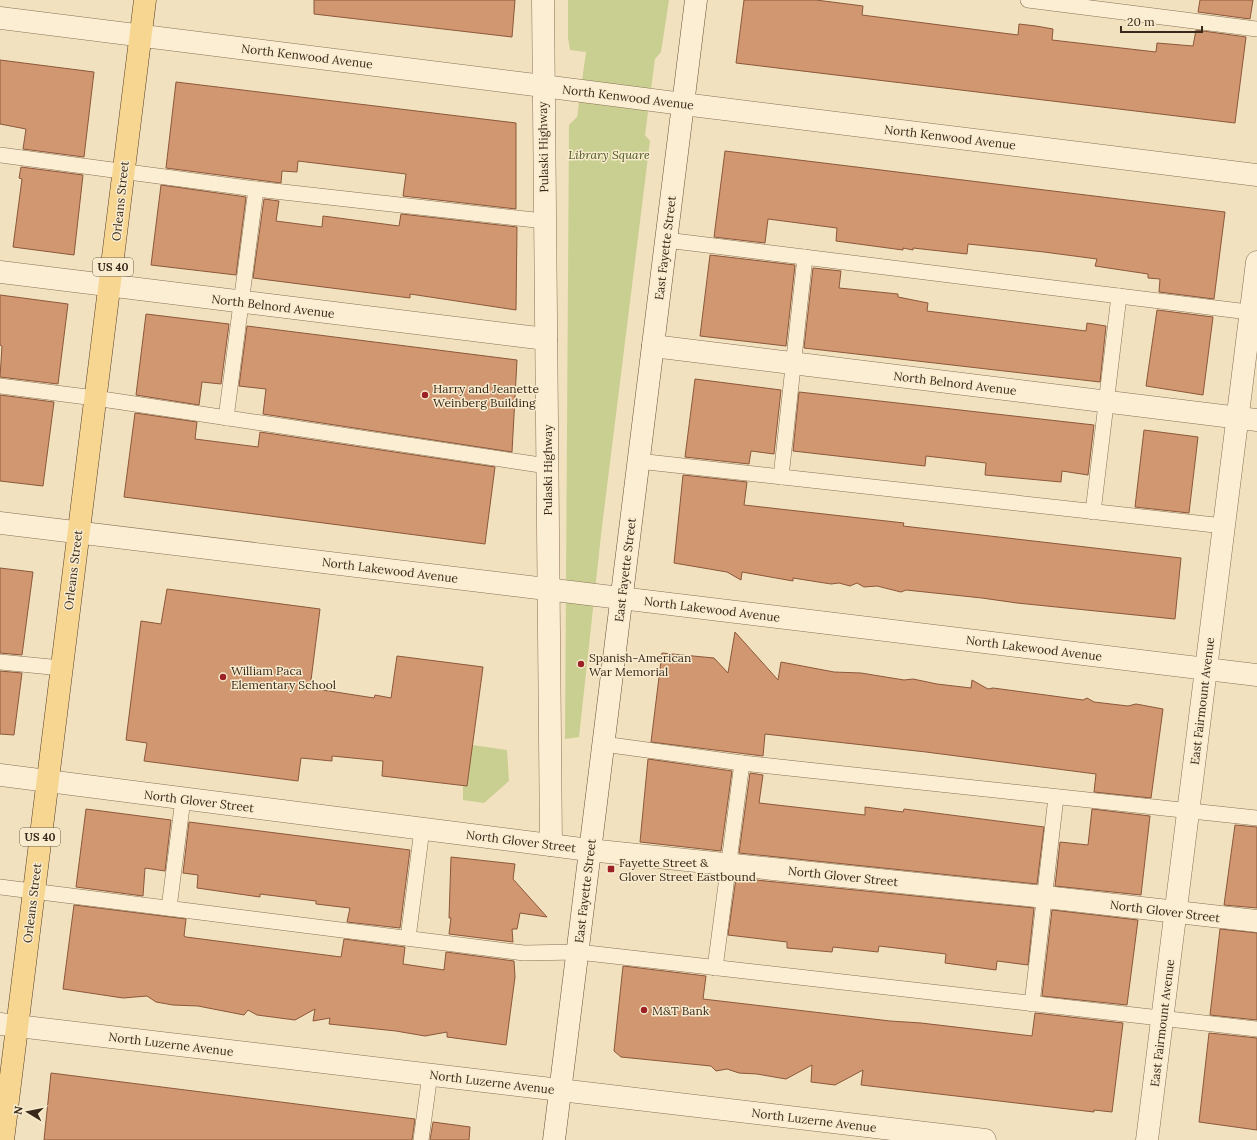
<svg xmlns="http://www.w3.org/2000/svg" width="1257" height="1140" viewBox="0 0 1257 1140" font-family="Lora,serif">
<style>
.green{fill:#c9cf91}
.building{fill:#d19771;stroke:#8b583a}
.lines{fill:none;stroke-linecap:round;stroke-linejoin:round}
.service-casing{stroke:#8a7056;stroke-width:16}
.pedestrian-casing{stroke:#8a7056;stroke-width:23}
.minor-casing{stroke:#8a7056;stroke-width:23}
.secondary-casing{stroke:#6c5139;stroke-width:23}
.primary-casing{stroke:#573e2a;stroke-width:23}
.service{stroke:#fbeed2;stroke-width:15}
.pedestrian{stroke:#fbeed2;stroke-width:22}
.minor{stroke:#fbeed2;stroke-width:22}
.secondary{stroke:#fbeed2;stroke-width:22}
.primary{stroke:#f7d692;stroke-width:22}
.poi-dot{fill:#9d2225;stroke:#f8ebce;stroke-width:1.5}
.labels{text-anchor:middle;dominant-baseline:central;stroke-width:3;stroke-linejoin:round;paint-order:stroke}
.shield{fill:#f8ebce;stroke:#726351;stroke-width:1}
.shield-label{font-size:11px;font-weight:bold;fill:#38291b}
.street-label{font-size:12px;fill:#38291b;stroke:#f8ebce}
.park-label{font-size:12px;font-style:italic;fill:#4a5620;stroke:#f8ebce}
.poi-label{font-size:12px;fill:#38291b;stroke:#f8ebce;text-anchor:start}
</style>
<rect width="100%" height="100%" fill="#f1e1be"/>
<g class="green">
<path d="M568,0H669L661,52L655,59L645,135L650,141L601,535L579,737L565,739L569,125L577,117L586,52L570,50L568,38Z"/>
<path d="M472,745L507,750L509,781L484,803L463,800V786H467Z"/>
</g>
<g class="building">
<path d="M314,0H515L512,37L314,14Z"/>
<path d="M744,0H816L863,6L862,15L1018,35L1019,24L1036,26L1053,29L1052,40L1156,52L1157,43L1193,46L1196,30L1246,37L1235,123L736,63Z"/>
<path d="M1200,0H1253L1250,19L1198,12Z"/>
<path d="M0,60L94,72L84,157L23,149L26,129L0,124Z"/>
<path d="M176,82L516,123V209L403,196L406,174L298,161L297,172L282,171L281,183L166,168Z"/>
<path d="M725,151L1225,212L1214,299L1159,292L1160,279L1148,278V274L1095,266L1097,259L1044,252L968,244L967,254L913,248V250L903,248V250L836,241L837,228L768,219L765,243L714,237Z"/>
<path d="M21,167L83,175L74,255L13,247L22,179L19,178Z"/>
<path d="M161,185L246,197L236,275L151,265Z"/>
<path d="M264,199L279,201L276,221L322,227L323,216L399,226L401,214L517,227L516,310L410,294V298L253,278Z"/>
<path d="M710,255L795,265L786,346L700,336Z"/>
<path d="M813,268L841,271L839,288L898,294V297L928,303L927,311L1086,331L1087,323L1106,326L1100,382L804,348Z"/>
<path d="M0,295L68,304L58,384L0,377L2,346L0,345Z"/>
<path d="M1157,310L1213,317L1203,395L1146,386Z"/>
<path d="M146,314L229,324L221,384L202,382L199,405L136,395Z"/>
<path d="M247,326L517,360L512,452L263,414L266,389L239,386Z"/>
<path d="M695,379L781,390L774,454L751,451L749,464L685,457Z"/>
<path d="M799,392L1094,425L1088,475L1062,471L1061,482L985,475L986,463L926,456L925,466L793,451Z"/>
<path d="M0,395L54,402L43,486L0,481Z"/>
<path d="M135,413L197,422L195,439L258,447L260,432L495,467L485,544L124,497Z"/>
<path d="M1144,430L1198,437L1189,513L1135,507Z"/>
<path d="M683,475L747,482L744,505L904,523L903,526L1181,558L1175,619L1017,603L982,598L906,590L901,592L877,586L864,587L857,583L850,586L839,583L831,584L793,578V581L742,572L741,580L727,572L674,563Z"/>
<path d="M0,568L33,572L22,655L0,653Z"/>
<path d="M167,589L320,609L310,688L374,698L375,695L391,698L397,656L483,667L467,786L382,776L383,761L332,756V761L301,758L298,781L144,761L147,743L126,740L141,621L161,624Z"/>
<path d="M735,632L778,680L781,662L834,672L861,673L904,680L913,679L937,684L971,688L972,680L988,689L993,688L1083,700L1087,698L1094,702L1128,706L1136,704L1163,709L1151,798L1094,792L1096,774L926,752L765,734L763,756L651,742L662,653L714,658L728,673Z"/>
<path d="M0,671L22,673L14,735L0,734Z"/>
<path d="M648,759L732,771L721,851L640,842Z"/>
<path d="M750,773L763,775L759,803L865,815V807L903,812L904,809L1044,827L1037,884L739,853Z"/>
<path d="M86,809L171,820L165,871L145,868L143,896L76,887Z"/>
<path d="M1092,809L1150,816L1141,895L1055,886L1060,842L1088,845Z"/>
<path d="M189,822L410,850L400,928L347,922L350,908L316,904V901L260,894V897L197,888L198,875L183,873Z"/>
<path d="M1235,825L1257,827V908L1224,905Z"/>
<path d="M451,857L515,864L513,879L547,917L520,913L517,929H512L513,942L449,934L451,918H449Z"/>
<path d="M736,878L1034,908L1028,965L997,961L996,970L945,963L946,954L879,946L878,952L833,947L832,952L787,948V942L728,935Z"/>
<path d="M74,905L186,919L184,936L186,937L341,957L344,939L405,947L403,964L444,970L446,952L514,961L515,977L506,1045L447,1037V1032L425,1036L396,1031L329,1024L330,1018L313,1021L315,1009L295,1020L257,1015L248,1010L244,1015L198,1006L173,1005L156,1002L147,996L123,998L63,989Z"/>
<path d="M1052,910L1138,920L1127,1005L1042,996Z"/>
<path d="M1220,929L1257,933V1020L1210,1015Z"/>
<path d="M623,966L706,976L703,999L890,1021L921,1023L1032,1036L1035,1013L1123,1023L1112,1112L1094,1110V1112L861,1085L863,1070L835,1085L811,1082L812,1065L786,1079L757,1074L739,1073L727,1069L716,1071L711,1066L621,1057L614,1051Z"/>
<path d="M1209,1033L1257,1038V1130L1199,1122Z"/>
<path d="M51,1073L415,1119L412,1140H44Z"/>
<path d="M433,1122L470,1127L469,1140H430Z"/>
</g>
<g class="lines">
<g class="service-casing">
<g id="service">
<path d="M1028,0L1257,29"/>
<path d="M0,155L256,189L544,221"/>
<path d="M666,240L1257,313"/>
<path d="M0,386L95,398L547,466"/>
<path d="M226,418L256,189"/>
<path d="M638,461L1224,526"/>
<path d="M781,477L805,257"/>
<path d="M1093,512L1119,296"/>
<path d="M0,662L61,668"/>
<path d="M603,744L742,763L1257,818"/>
<path d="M0,887L524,953L578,952L1257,1029"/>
<path d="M169,908L183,799"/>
<path d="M408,938L422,829"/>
<path d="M715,968L742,763"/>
<path d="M1032,1004L1056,797"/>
<path d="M421,1140L430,1074"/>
</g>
</g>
<g class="pedestrian-casing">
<path id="pedestrian" d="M543,86L683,104"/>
</g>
<g class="minor-casing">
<g id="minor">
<path d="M543,0L551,845"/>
<path d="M0,18L543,86"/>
<path d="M683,104L1257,175"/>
<path d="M0,272L546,339"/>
<path d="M653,346L1257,420"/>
<path d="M0,523L1257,675"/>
<path d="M0,775L589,850L1045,897L1257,921"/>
<path d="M0,1024L985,1140"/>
<path d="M1147,1140L1257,262"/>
</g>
</g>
<g class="secondary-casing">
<path id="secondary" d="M554,1140L696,0"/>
</g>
<g class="primary-casing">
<path id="primary" d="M3,1140L145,0"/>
</g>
<use href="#service" class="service"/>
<use href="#pedestrian" class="pedestrian"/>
<use href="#minor" class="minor"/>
<use href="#secondary" class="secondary"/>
<use href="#primary" class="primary"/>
</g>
<g class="poi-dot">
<circle cx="425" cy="395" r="4"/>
<circle cx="581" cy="664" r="4"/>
<circle cx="223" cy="677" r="4"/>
<rect x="607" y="865" width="8" height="8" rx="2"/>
<circle cx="644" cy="1010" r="4"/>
</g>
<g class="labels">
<g class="shield">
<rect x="93" y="258" width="40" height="18" rx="3"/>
<rect x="20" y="828" width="40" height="18" rx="3"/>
</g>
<g class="shield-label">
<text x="113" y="267">US 40</text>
<text x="40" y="837">US 40</text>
</g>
<g class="street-label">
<text transform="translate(307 56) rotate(7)">North Kenwood Avenue</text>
<text transform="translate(628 97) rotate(7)">North Kenwood Avenue</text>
<text transform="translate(950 137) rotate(7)">North Kenwood Avenue</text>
<text transform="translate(543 147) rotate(-91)">Pulaski Highway</text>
<text transform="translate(120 201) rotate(-84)">Orleans Street</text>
<text transform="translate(665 248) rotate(-83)">East Fayette Street</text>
<text transform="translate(273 306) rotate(7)">North Belnord Avenue</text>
<text transform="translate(955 383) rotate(7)">North Belnord Avenue</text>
<text transform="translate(547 470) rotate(-90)">Pulaski Highway</text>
<text transform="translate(73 570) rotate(-83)">Orleans Street</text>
<text transform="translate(390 570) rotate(7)">North Lakewood Avenue</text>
<text transform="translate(625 570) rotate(-83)">East Fayette Street</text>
<text transform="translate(712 609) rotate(7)">North Lakewood Avenue</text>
<text transform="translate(1034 648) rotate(7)">North Lakewood Avenue</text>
<text transform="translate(1202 701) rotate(-83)">East Fairmount Avenue</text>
<text transform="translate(199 801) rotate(7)">North Glover Street</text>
<text transform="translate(521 841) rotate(7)">North Glover Street</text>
<text transform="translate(843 876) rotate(6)">North Glover Street</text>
<text transform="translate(585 891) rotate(-83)">East Fayette Street</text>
<text transform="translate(32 903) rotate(-83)">Orleans Street</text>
<text transform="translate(1165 911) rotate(7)">North Glover Street</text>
<text transform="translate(1162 1023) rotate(-83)">East Fairmount Avenue</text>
<text transform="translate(171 1044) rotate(7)">North Luzerne Avenue</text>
<text transform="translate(492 1082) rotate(7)">North Luzerne Avenue</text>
<text transform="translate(814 1120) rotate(7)">North Luzerne Avenue</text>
</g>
<g class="park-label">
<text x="609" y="154">Library Square</text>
</g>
<g class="poi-label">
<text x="433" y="388">Harry and Jeanette<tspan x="433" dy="14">Weinberg Building</tspan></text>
<text x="589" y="657">Spanish-American<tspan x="589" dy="14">War Memorial</tspan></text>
<text x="231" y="670">William Paca<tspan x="231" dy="14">Elementary School</tspan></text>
<text x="619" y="862">Fayette Street &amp;<tspan x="619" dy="14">Glover Street Eastbound</tspan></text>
<text x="652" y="1010">M&amp;T Bank</text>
</g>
</g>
<g transform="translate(28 1112) rotate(280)" stroke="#f8ebce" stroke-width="3" paint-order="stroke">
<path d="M0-3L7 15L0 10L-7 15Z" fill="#38291b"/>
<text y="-6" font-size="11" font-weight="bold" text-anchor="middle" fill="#38291b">N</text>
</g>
<path d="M1121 26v6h81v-6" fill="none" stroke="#38291b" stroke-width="2"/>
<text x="1127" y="26" font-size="12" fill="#38291b" stroke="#f8ebce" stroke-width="3" paint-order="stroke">20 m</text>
</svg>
